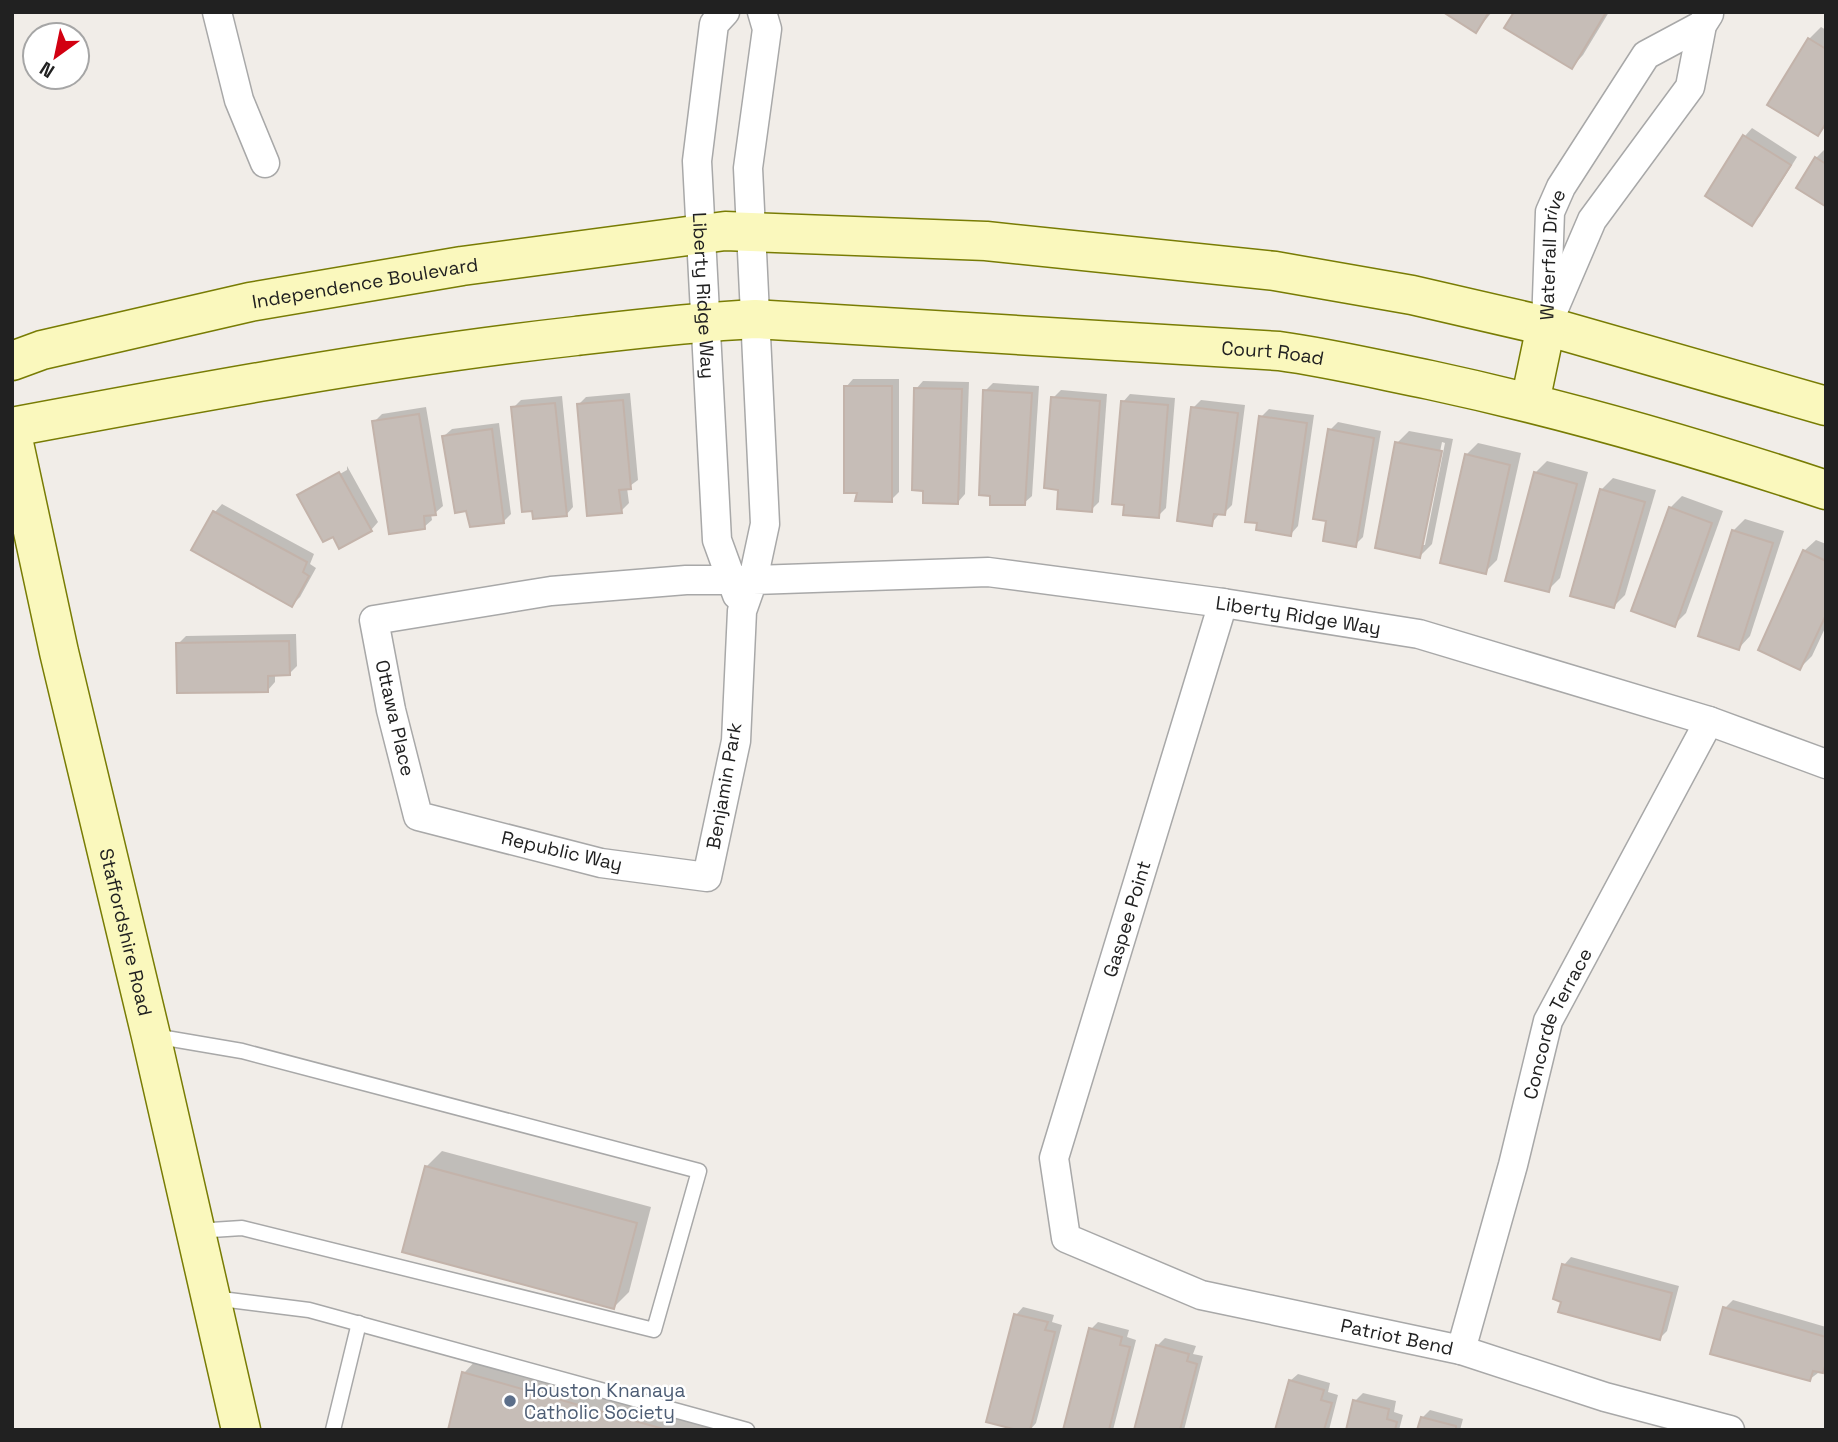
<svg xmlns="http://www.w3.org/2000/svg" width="1838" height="1442" viewBox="0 0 1838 1442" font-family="'Space Grotesk',sans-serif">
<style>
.shadow{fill:#0003;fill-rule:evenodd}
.building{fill:#c6bdb7;stroke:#c3b3aa;stroke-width:2}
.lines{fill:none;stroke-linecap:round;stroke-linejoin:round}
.lane-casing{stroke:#a8a8a8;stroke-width:17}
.street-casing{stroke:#a8a8a8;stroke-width:31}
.secondary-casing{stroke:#787c04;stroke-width:41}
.lane{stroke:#fff;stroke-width:14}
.street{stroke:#fff;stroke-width:28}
.secondary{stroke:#faf8bd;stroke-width:38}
.service-dot{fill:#5c6f8a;stroke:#fff;stroke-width:2.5}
.labels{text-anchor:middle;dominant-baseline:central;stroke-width:5;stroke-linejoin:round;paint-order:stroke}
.street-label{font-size:19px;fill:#212121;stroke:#fff}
.service-label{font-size:19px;fill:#4e5e75;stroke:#fff;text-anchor:start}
</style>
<rect width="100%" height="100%" fill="#f1ede8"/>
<g class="shadow">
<path d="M1446,12H1492L1476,31Z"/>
<path d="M1516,12H1609L1583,55L1572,67Z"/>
<path d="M1821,27L1826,30V126L1818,134L1809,39Z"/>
<path d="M1752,128L1797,157L1760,216L1752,224L1707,195L1745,136Z"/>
<path d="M1824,150L1826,152L1825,204L1816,158Z"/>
<path d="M853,379H899V492L891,500L859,491L846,387Z"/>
<path d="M923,381L969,382L965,494L958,502L916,389Z"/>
<path d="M993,383L1039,386L1032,496L1024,503L985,391Z"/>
<path d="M1061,390L1107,394L1099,502L1091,510L1053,398Z"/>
<path d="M630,393L638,480L627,488L629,503L621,511L579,404L586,397Z"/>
<path d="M1130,394L1175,398L1166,508L1158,516L1123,402Z"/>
<path d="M562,396L573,507L566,515L513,408L521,400Z"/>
<path d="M1201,400L1245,405L1232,505L1224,513H1220L1211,524L1193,408Z"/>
<path d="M426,407L443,506L435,513L431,514L432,520L424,527L374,422L382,414Z"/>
<path d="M1269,409L1314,415L1298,526L1291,534L1261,417Z"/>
<path d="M1338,422L1381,431L1363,537L1355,545L1328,519L1330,430Z"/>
<path d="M499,423L511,514L504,521L444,436L452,429Z"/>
<path d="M1409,431L1453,439L1432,544L1420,556L1397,443ZM1442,442L1445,443L1425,545H1421Z"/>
<path d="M1478,443L1521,453L1497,560L1485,572L1466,455Z"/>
<path d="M1547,461L1588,472L1560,578L1548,590L1535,473Z"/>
<path d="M347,466L378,522L371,530L333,535L299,496L306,489V493L347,470Z"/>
<path d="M1613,478L1656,490L1625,595L1614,606L1601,490Z"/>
<path d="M1682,496L1723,511L1686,613L1674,625L1670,508Z"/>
<path d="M222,504L314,554L310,564L316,568L300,597L292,605L215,512Z"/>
<path d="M1745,519L1784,531L1750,636L1739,648L1733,531Z"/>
<path d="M1816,540L1826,544V626L1812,656L1800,668L1804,551Z"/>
<path d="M296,634L297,666L289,674H275V682L268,690L178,644L186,636Z"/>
<path d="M442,1151L651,1207L629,1292L613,1308L404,1250L427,1166Z"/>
<path d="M1571,1257L1679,1286L1667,1331L1660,1338L1564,1265Z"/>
<path d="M1733,1300L1826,1327V1367L1810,1379L1725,1308Z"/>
<path d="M1023,1307L1054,1315L1052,1322L1062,1325L1036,1423L1030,1430L1016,1315Z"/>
<path d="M1098,1322L1129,1330L1127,1337L1136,1340L1113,1430H1065L1091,1329Z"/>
<path d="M1165,1338L1196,1346L1193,1354L1203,1356L1184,1430H1136L1157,1346Z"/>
<path d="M479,1357L736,1430H450L464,1373Z"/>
<path d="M1298,1374L1330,1383L1328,1392L1338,1395L1329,1430H1277L1290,1381Z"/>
<path d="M1363,1393L1396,1401L1394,1412L1403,1415L1399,1430H1347L1355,1401Z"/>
<path d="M1430,1410L1463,1419L1460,1430H1419L1422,1418Z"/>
</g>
<g class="building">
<path d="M1443,12H1489L1476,33Z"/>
<path d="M1514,12H1603L1605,14L1572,69L1504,28Z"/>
<path d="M1808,38L1826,49V123L1818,136L1767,105Z"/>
<path d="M1743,135L1791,165L1752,226L1705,196Z"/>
<path d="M1815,157L1826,164L1825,206L1796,188Z"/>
<path d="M844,386H892V502L855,501L857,493H844Z"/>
<path d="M914,388L962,389L958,504L923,503V491L912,490Z"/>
<path d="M983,390L1032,393L1025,505H990V496L979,495Z"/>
<path d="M1051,397L1100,401L1092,512L1057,509L1058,490L1044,488Z"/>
<path d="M623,400L631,489L619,490L622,513L587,516L577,404Z"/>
<path d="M1121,401L1168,405L1159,518L1123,515L1124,505L1112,504Z"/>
<path d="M555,403L567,516L533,519L532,511L522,512L511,407Z"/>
<path d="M1191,407L1238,413L1225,515L1214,514L1212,526L1177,521Z"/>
<path d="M419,414L436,515L424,516L425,529L389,534L372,421Z"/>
<path d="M1259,416L1307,423L1291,536L1256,530L1257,523L1245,522Z"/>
<path d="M492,429L504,523L470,527L466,511L455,513L442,436Z"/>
<path d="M1328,429L1374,438L1356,547L1323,541L1326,521L1313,519Z"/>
<path d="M1395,442L1442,451L1420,558L1375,548Z"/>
<path d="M1465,454L1510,465L1486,574L1440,563Z"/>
<path d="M339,472L372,531L339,549L333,537L323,542L297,495Z"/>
<path d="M1534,472L1577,484L1549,592L1505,581Z"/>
<path d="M1600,489L1645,502L1614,608L1570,596Z"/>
<path d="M1669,507L1712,523L1675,627L1631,611Z"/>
<path d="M213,511L307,562L303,572L309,576L292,607L191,550Z"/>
<path d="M1732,530L1773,543L1739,650L1698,636Z"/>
<path d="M1803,550L1826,561V615L1800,670L1758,650Z"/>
<path d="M289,641L290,675L268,676V692L177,693L176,643Z"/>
<path d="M425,1166L637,1223L614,1309L402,1252Z"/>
<path d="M1562,1264L1672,1293L1660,1340L1558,1312L1561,1302L1553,1299Z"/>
<path d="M1723,1307L1826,1337V1363L1823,1373L1813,1371L1810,1381L1710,1354Z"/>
<path d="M1014,1314L1048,1322L1045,1330L1055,1332L1030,1430H1017L986,1422Z"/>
<path d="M1089,1328L1122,1337L1120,1345L1130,1347L1109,1430H1063Z"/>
<path d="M1156,1345L1189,1354L1187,1361L1197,1364L1180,1430H1134Z"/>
<path d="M462,1372L667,1430H448Z"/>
<path d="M1289,1380L1324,1390L1321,1400L1332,1403L1324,1430H1275Z"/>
<path d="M1353,1400L1389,1409L1387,1419L1397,1422L1395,1430H1346Z"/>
<path d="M1421,1417L1456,1426V1430H1417Z"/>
</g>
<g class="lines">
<g class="lane-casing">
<g id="lane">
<path d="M154,1036L242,1051L699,1171L654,1330L242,1228L196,1231"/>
<path d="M213,1298L309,1310L747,1430"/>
<path d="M333,1430L359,1323"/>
</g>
</g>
<g class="street-casing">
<g id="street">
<path d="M217,12L239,100L265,163"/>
<path id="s1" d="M725,12L714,24L697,161L717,540L737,595"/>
<path id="s2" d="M762,12L767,29L748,168L765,524L753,580L742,611L736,741L707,877L601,863L418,816L391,710L374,620L551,591L686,580H753L988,572L1223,603L1419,634L1709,721L1826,764"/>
<path d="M1553,311L1592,220L1690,87L1702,25L1709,14"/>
<path id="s3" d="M1546,326L1550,212L1561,187L1646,55L1702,25"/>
<path id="s4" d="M1223,603L1054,1158L1066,1238L1201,1295L1461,1350L1605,1397L1730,1430"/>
<path id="s5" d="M1461,1350L1513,1165L1548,1021L1709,721"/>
</g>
</g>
<g class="secondary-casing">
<g id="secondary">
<path id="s6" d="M12,361L42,350L250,302L462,266L725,231L986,241L1275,271L1412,295L1546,326L1826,406"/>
<path d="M1530,402L1546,326"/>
<path id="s7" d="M12,427C199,392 387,357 576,336C636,329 695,322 755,319L1279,351C1330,358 1380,370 1430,380C1565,409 1696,447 1826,490"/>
<path id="s8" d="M12,434L59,652L151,1036L241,1430"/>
</g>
</g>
<use href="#lane" class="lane"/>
<use href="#street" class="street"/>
<use href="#secondary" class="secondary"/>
</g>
<circle class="service-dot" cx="510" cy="1401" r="7"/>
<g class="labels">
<g class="street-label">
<text stroke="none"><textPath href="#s3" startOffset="72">Waterfall Drive</textPath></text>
<text stroke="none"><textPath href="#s6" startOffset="362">Independence Boulevard</textPath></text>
<text stroke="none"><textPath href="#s1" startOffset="289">Liberty Ridge Way</textPath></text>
<text stroke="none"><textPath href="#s7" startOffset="1270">Court Road</textPath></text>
<text stroke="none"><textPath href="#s2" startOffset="2301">Liberty Ridge Way</textPath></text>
<text transform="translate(395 718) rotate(77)">Ottawa Place</text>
<text transform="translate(724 786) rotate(-80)">Benjamin Park</text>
<text transform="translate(562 851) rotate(13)">Republic Way</text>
<text transform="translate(1127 919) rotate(-73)">Gaspee Point</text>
<text stroke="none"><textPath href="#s8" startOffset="511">Staffordshire Road</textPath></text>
<text stroke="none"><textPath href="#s5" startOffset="341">Concorde Terrace</textPath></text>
<text stroke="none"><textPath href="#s4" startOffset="1008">Patriot Bend</textPath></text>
</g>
<g class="service-label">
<text x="524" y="1390">Houston Knanaya<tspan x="524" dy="22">Catholic Society</tspan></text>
</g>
</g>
<rect width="1838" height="1442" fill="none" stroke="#212121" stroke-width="28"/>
<g transform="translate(56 56) rotate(213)"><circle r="33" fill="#ffffff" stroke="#a6a6a6" stroke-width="2"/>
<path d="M0-5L12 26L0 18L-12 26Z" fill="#d20011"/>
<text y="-10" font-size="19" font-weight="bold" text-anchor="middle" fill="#212121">N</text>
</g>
</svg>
